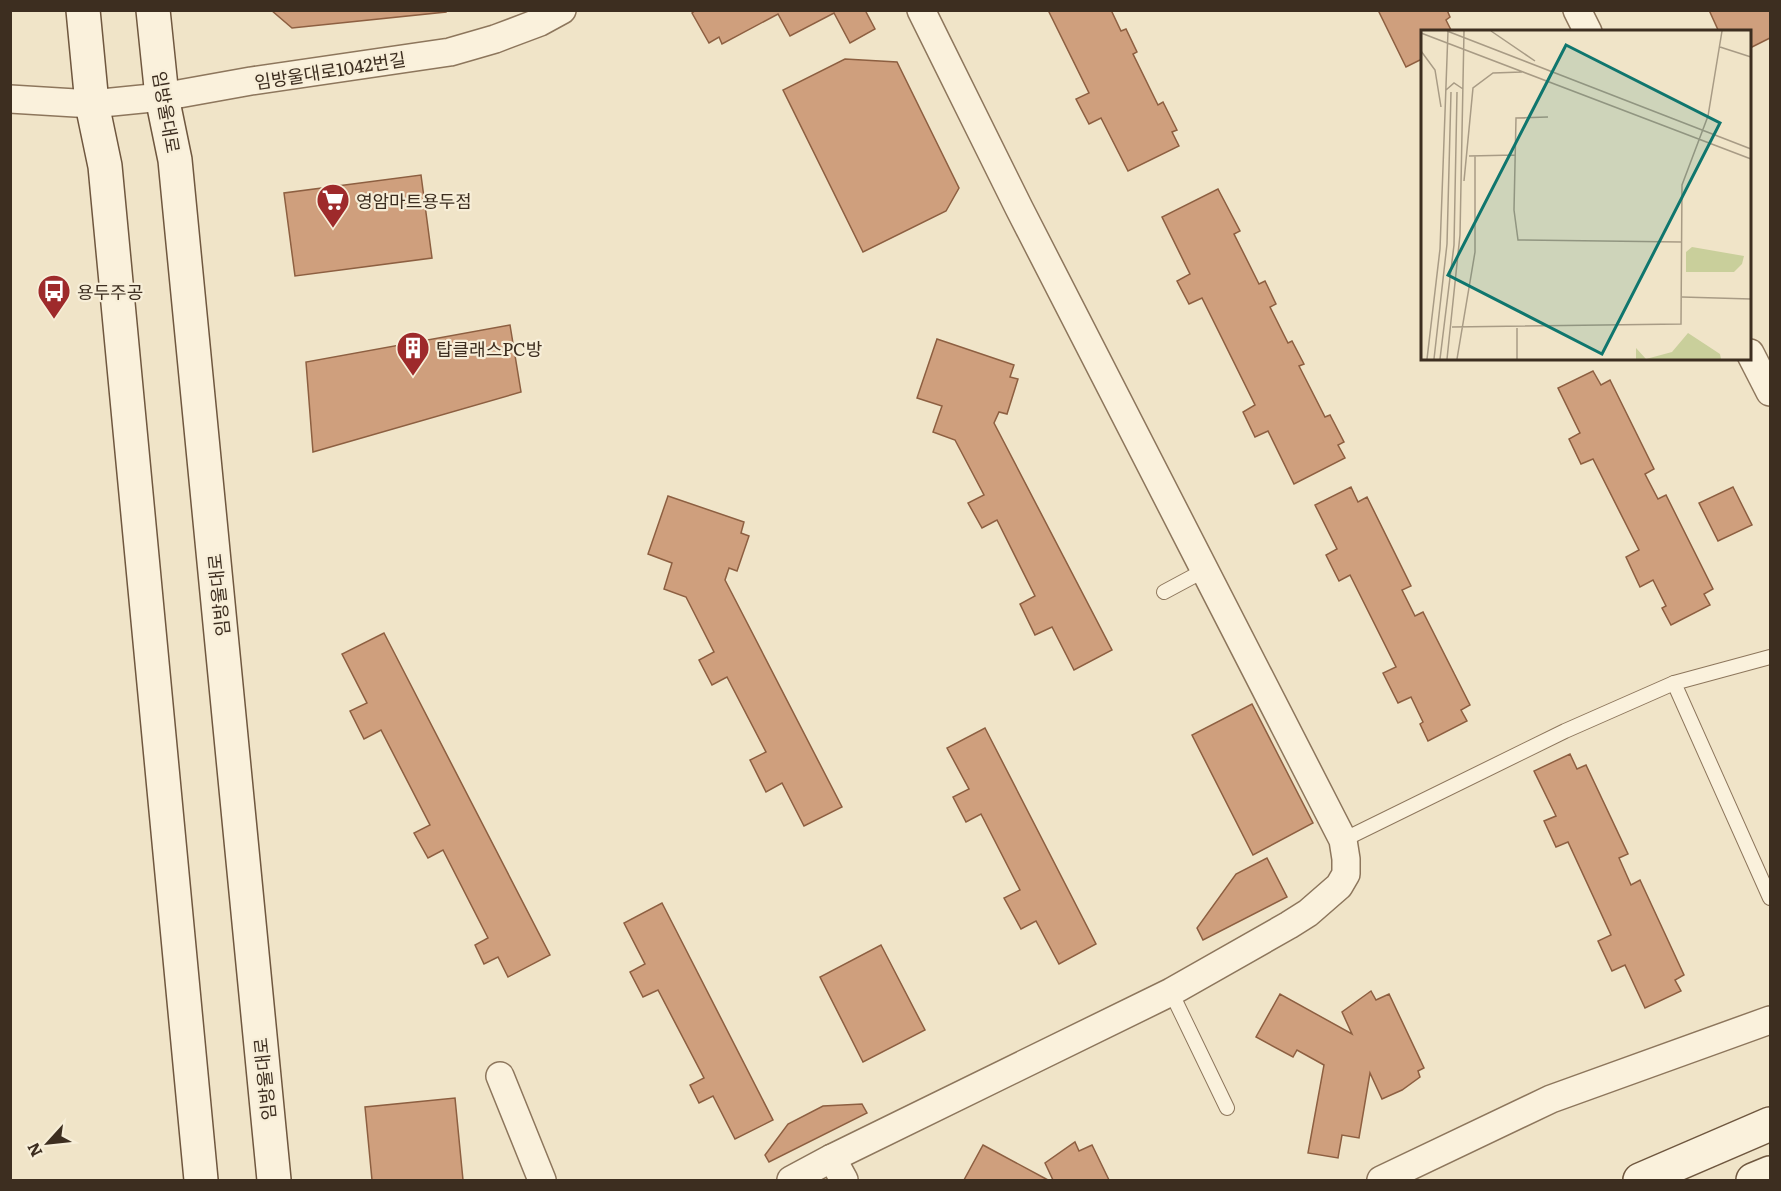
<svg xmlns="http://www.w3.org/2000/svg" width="1781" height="1191" viewBox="0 0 1781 1191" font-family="Literata,'Noto Sans KR',serif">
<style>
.building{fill:#cf9f7d;stroke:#8d5f41;stroke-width:1.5}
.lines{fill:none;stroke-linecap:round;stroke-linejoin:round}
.lane-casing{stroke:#8d765c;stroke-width:16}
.street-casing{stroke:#8d765c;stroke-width:30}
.secondary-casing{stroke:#6f573f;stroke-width:36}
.lane{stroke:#faf1dc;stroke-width:14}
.street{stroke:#faf1dc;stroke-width:27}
.secondary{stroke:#faf1dc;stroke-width:33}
.labels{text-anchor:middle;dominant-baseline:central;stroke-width:4.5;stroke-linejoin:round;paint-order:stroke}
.street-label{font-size:18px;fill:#3d2e20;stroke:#f7eed8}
.poi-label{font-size:18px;fill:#3d2e20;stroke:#f7eed8;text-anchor:start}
.inset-road{fill:none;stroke:#a89b85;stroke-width:1.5}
.view{fill:#0f766e;fill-opacity:0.15;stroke:#0f766e;stroke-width:3}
.inset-edge{fill:none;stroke:#3d2e20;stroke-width:3}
</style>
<rect width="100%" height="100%" fill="#f0e4c8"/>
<g class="building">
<path d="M271,10H446V12L292,28Z"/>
<path d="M696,10H865L875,29L850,43L834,13L790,36L778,14L722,44L719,37L709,43L692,13Z"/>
<path d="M1048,10H1111L1121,31L1126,29L1137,52L1133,54L1158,105L1163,102L1177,130L1172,132L1179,146L1128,171L1101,118L1089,124L1076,99L1089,93Z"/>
<path d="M1378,10H1447L1450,17L1446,20L1452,32H1422V59L1406,67Z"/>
<path d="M1709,10H1770V38L1750,48V32H1719Z"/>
<path d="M845,59L897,62L959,188L946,211L863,252L783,90Z"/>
<path d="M421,175L432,258L295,276L284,193Z"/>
<path d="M1218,189L1240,231L1234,234L1259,284L1265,281L1276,304L1270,307L1288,343L1292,341L1304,364L1299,366L1325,417L1330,415L1344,442L1338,445L1345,458L1294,484L1268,431L1255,437L1243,412L1255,405L1202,298L1189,304L1177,281L1190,274L1162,217Z"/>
<path d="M510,325L521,392L313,452L306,362Z"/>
<path d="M937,339L1014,365L1010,377L1018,379L1007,414L999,412L994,423L1112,650L1074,670L1052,627L1035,635L1020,604L1035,596L997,520L982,528L968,503L984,495L955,440L933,432L942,406L917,398Z"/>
<path d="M1593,371L1601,385L1610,380L1654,469L1645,474L1658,499L1666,495L1713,589L1704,594L1710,605L1671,625L1662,608L1666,606L1653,580L1640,587L1626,557L1639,550L1593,459L1581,464L1569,439L1580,433L1558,388Z"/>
<path d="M1351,487L1358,502L1367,497L1411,586L1402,590L1415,616L1423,612L1470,705L1461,710L1467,721L1428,741L1420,724L1423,722L1411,697L1398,703L1383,673L1396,667L1350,575L1339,581L1326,555L1337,549L1315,505Z"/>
<path d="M1733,487L1752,525L1718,541L1699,503Z"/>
<path d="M668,496L744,522L741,533L749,536L737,571L729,568L725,580L842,807L804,826L782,783L766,792L750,760L766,752L727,677L712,685L699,660L714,652L686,597L664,589L672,563L648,554Z"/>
<path d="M384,633L550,955L508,977L498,957L484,964L475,945L488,938L443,850L428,858L414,833L430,825L381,730L364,739L350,711L367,703L342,654Z"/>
<path d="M1252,704L1313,823L1253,855L1192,735Z"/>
<path d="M985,728L1096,944L1059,964L1036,921L1021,929L1004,898L1020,890L981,814L966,822L953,797L969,789L947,748Z"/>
<path d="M1570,754L1577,769L1586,765L1628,854L1619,858L1631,885L1640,880L1684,975L1675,980L1681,991L1645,1008L1625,965L1612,971L1598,941L1611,935L1568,842L1556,847L1544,821L1556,816L1534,771Z"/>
<path d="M1267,858L1287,897L1203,940L1197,928L1236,874Z"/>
<path d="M662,903L773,1120L735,1139L713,1096L699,1103L690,1085L704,1078L658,990L643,997L630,972L645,964L624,923Z"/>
<path d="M881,945L925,1030L863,1062L820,977Z"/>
<path d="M1371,991L1376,1000L1389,994L1424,1068L1418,1071L1420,1077L1402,1090L1382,1099L1370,1073L1359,1138L1342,1135L1338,1158L1308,1153L1324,1065L1297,1050L1293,1057L1256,1037L1280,994L1352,1034L1342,1012Z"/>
<path d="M455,1098L463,1180H372L365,1107Z"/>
<path d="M862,1104L867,1113L769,1162L765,1155L788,1124L823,1106Z"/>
<path d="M1075,1142L1079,1151L1092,1145L1109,1180H1053L1045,1163Z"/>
<path d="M983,1145L1048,1180H964Z"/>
</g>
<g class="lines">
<g class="lane-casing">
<g id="lane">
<path d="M1164,592L1205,570"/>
<path d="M1674,683L1770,898"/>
<path d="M1343,840L1565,731L1674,683L1770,657"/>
<path d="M1171,992L1227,1108"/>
</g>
</g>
<g class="street-casing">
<g id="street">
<path d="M1577,10L1588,32"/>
<path d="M10,99L92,104L162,97L251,81L450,52L495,39L540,22L562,10"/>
<path d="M1750,353L1770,392"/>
<path d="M500,1076L542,1180"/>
<path d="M832,1158L844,1180"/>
<path d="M791,1180L832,1158L1171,992L1289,925L1308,913L1339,886L1346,874V859L1343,840L1019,208L921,10"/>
<path d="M1381,1180L1551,1099L1770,1020"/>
</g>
</g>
<g class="secondary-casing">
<g id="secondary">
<path d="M83,10L92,104L105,166L201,1180"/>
<path d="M153,10L162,97L175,160L274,1180"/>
<path d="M1640,1180L1770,1124"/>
<path d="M1753,1180L1770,1173"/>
</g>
</g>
<use href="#lane" class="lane"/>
<use href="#street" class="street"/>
<use href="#secondary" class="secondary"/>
</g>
<defs>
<g id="supermarket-pin" transform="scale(1.725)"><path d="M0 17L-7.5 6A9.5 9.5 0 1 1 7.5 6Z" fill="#9e2a2b" stroke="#f7eed8"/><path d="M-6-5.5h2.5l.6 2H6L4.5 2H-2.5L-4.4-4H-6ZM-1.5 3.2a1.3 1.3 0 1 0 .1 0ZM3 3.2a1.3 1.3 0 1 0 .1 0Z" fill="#fff"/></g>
<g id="bus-pin" transform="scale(1.725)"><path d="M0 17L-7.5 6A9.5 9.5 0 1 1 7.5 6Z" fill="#9e2a2b" stroke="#f7eed8"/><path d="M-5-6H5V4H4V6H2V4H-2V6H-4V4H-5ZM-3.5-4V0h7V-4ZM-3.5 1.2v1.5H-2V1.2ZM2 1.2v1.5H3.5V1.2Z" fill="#fff"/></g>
<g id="building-pin" transform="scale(1.725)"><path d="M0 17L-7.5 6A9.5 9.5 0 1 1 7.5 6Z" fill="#9e2a2b" stroke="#f7eed8"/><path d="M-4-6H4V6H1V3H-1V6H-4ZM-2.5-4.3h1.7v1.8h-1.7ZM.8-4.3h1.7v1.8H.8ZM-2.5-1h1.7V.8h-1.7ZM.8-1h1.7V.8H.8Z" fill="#fff"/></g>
</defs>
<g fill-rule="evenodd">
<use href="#supermarket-pin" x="333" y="200"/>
<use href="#bus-pin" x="54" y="291"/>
<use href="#building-pin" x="413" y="348"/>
</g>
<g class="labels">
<g class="street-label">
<text transform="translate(330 70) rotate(-9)">임방울대로1042번길</text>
<text transform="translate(167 112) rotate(80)">임방울대로</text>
<text transform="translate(218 595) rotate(-96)">임방울대로</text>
<text transform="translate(264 1079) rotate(-96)">임방울대로</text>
</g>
<g class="poi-label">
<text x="356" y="200">영암마트용두점</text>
<text x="77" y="291">용두주공</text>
<text x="436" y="348">탑클래스PC방</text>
</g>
</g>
<g transform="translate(1421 30)">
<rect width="330" height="330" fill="#f0e4c8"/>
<path d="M271,217L323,226L321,234L313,242H265V222ZM267,303L299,324L300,329H215V318L225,329L251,322Z" fill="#c9cf9b"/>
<path class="inset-road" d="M26,1L330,119M70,1L114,31M0,3L330,129M299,17L330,27M0,21L14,40L20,77M25,60L33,53L42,59M127,87L95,88L93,180L97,210L260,212M48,126L94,125M43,151L52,58L72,43L101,42M261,267L330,269M31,297L260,294L261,155L287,86L301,1M96,298V329M6,329L19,219L27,1M13,329L26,214L30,62M19,329L33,215L36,62M26,329L39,205L43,1M36,329L54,222V126"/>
<path class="view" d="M145,15L299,93L181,324L27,245Z"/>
<rect width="330" height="330" class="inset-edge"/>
</g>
<rect width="1781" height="1191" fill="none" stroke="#3d2e20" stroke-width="24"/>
<g transform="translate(48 1143) rotate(243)" stroke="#f7eed8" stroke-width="4.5" paint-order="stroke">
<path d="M0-4.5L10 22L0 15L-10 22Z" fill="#3d2e20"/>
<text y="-9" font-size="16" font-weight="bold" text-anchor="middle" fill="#3d2e20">N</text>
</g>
</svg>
